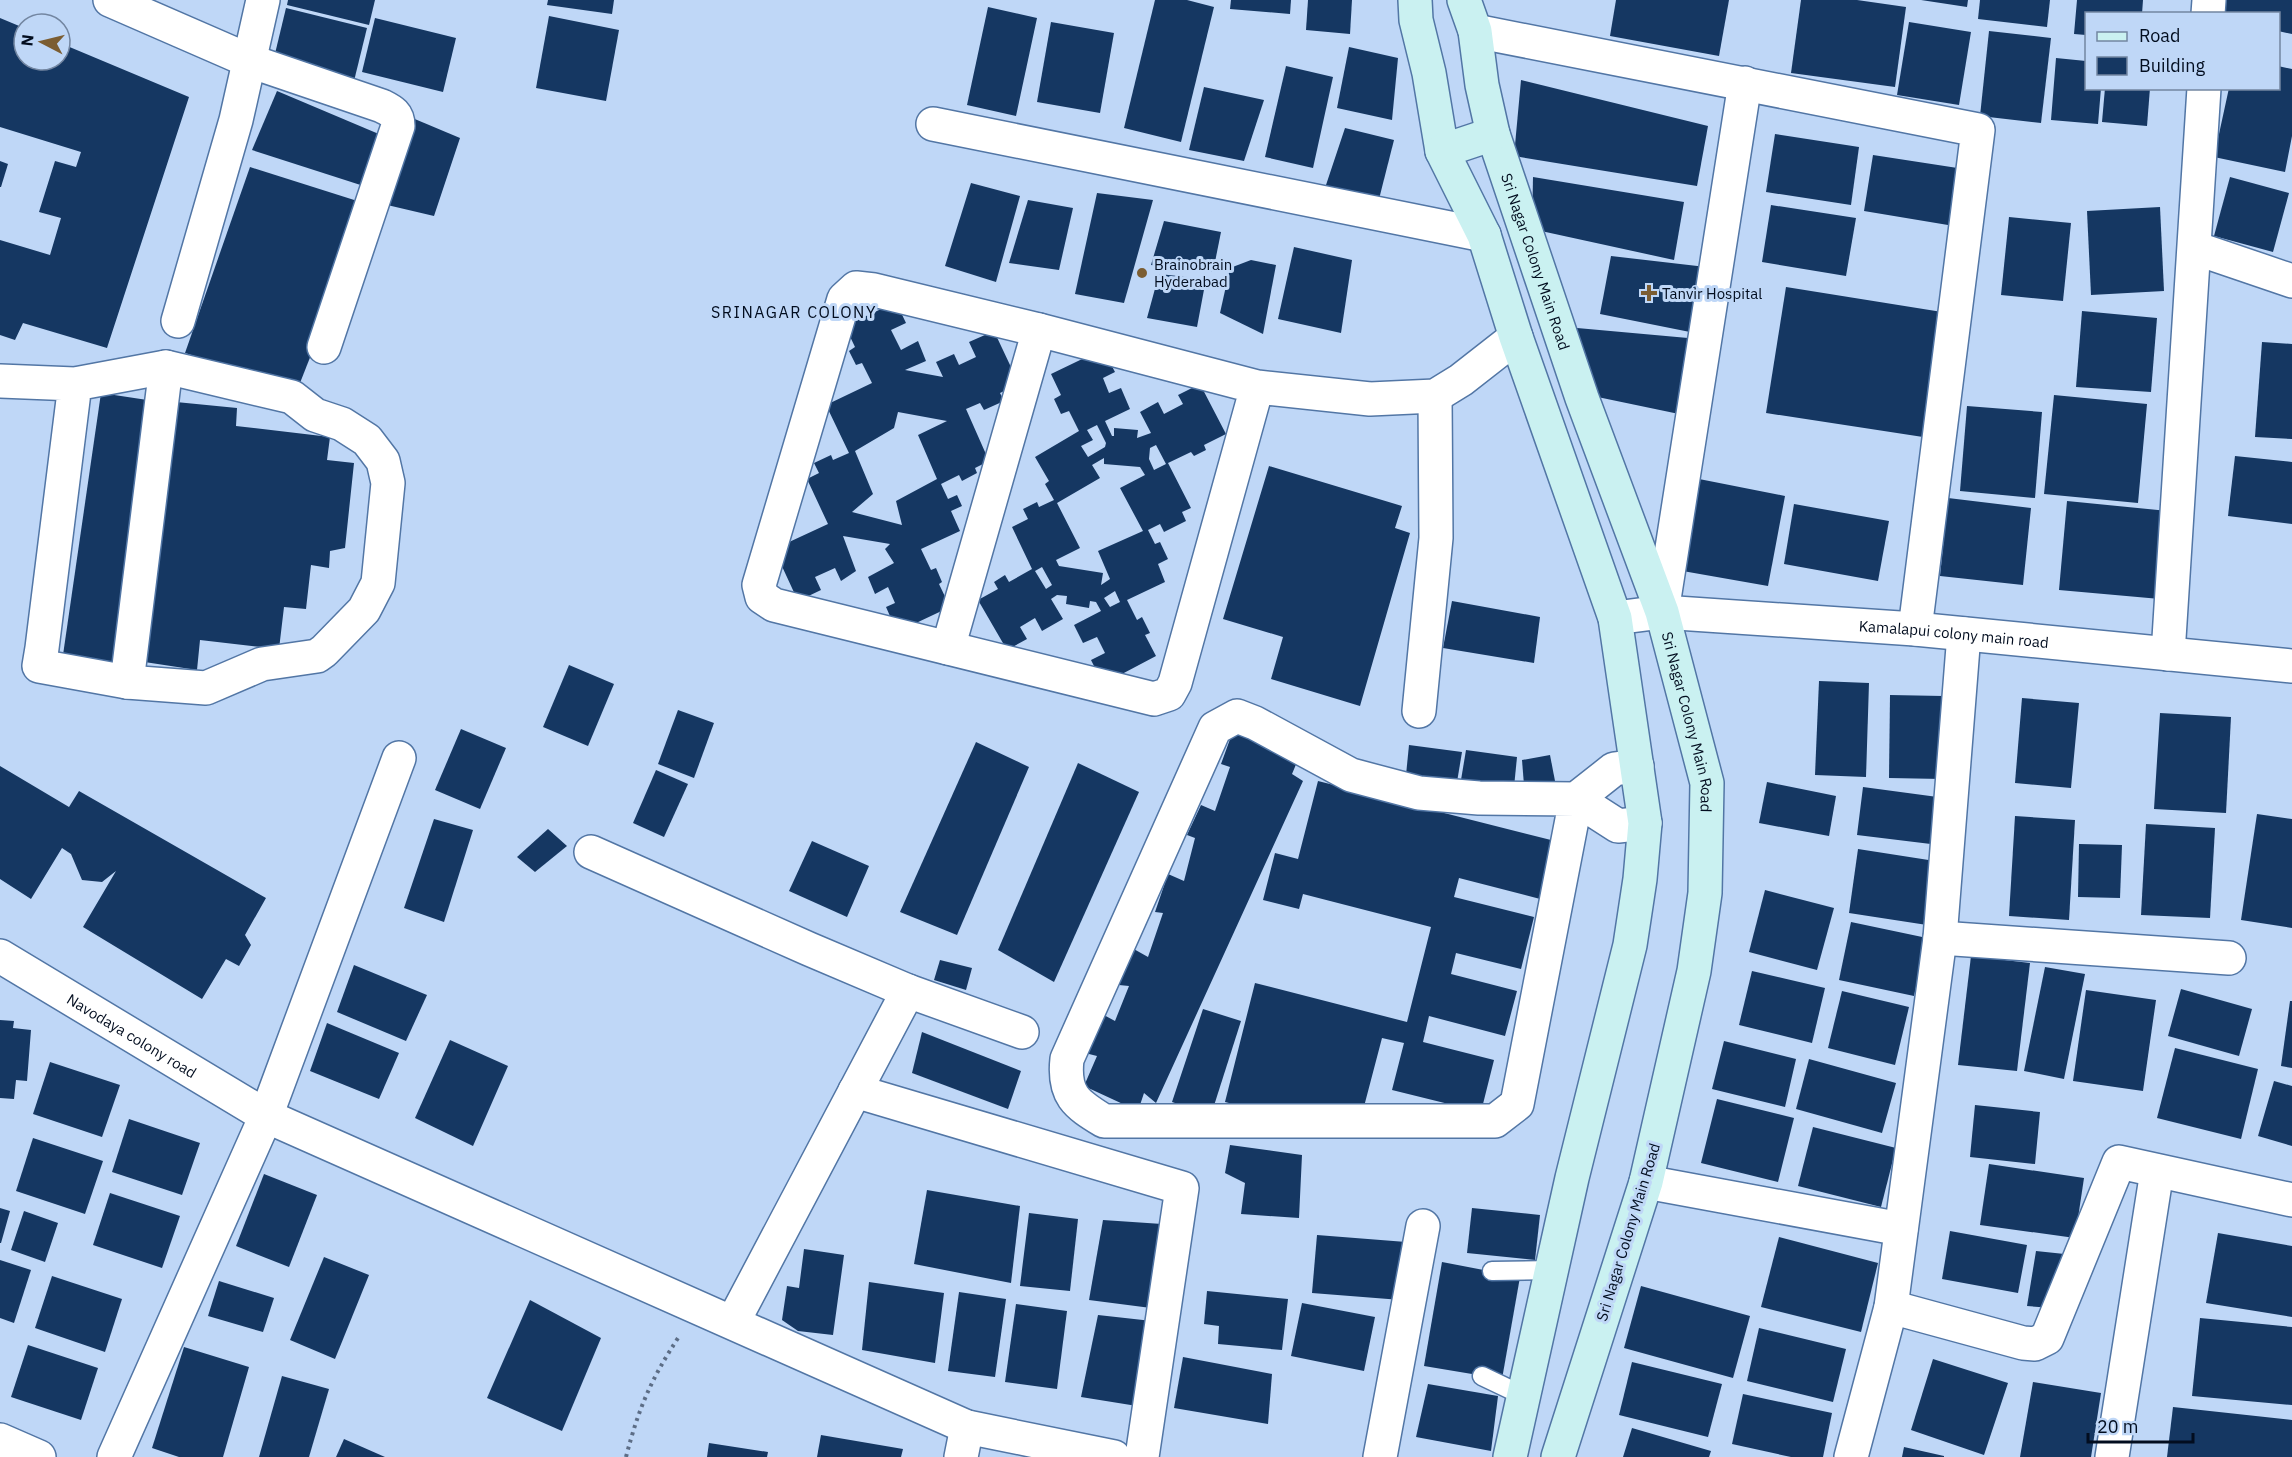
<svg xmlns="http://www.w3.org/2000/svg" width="2292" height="1457" viewBox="0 0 2292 1457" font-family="'IBM Plex Sans',sans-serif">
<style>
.building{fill:#153762;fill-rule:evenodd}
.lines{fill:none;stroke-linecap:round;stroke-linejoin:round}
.service-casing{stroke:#5276a5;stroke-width:21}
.minor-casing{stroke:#5276a5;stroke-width:36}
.tertiary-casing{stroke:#5276a5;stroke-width:36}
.secondary-casing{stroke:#5276a5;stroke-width:36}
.path{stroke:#5c6d86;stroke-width:4;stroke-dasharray:3 4.5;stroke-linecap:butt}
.service{stroke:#fff;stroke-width:18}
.minor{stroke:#fff;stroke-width:33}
.tertiary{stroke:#fff;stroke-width:33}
.secondary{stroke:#caf1f1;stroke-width:33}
.poi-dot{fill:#7b5d32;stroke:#bfd7f7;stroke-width:2}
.labels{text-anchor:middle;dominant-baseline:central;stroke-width:6;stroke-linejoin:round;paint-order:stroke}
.street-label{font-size:15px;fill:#020d1f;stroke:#bfd7f7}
.poi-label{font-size:15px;fill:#020d1f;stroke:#bfd7f7;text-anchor:start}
.neighbourhood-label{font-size:16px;letter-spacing:1.5px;fill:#020d1f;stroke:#bfd7f7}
</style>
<rect width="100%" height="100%" fill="#bfd7f7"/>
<g class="building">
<path d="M288,0H375L369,25L287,5Z"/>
<path d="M548,0H614L612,14L547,5Z"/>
<path d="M1155,0H1187L1214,7L1181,142L1124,128Z"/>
<path d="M1231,0H1291L1290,14L1230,9Z"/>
<path d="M1308,0H1352L1350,34L1306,30Z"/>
<path d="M1616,0H1729L1719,56L1610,36Z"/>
<path d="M1801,0H1857L1906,7L1895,87L1791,73Z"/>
<path d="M1921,0H1968L1967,7Z"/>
<path d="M1980,0H2050L2047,27L1978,19Z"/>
<path d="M2077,0H2143L2142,14H2086V35L2074,34Z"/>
<path d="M2215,0H2292V34L2278,31V14H2213Z"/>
<path d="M988,7L1037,18L1016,116L967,105Z"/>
<path d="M286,8L367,28L354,81L273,62Z"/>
<path d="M549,16L619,30L606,101L536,88Z"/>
<path d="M0,18L24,28V60H60V43L189,97L107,348L23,323L15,340L0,335V240L50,255L61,218L39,212L55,161L76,167L81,152L0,127Z"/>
<path d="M375,18L456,38L443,92L362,72Z"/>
<path d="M1051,22L1114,33L1100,113L1037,102Z"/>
<path d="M1909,22L1971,32L1959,105L1897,95Z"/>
<path d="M1989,31L2051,38L2041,123L1980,116Z"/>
<path d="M1349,47L1398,58L1392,120L1337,108Z"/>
<path d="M2056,58L2086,61V88H2101L2098,124L2051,120Z"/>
<path d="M1286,66L1333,77L1313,168L1265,157Z"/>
<path d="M2278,66L2292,69V136L2285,172L2214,157L2229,88H2278Z"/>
<path d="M1521,80L1708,126L1697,186L1514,156Z"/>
<path d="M1204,87L1264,100L1244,161L1189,150Z"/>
<path d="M2105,88H2150L2147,126L2102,122Z"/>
<path d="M277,91L393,140L373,189L252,150Z"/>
<path d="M410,117L460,138L434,216L383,204Z"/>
<path d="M1345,128L1394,140L1378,203L1323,194Z"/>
<path d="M1775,134L1859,147L1851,205L1766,192Z"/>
<path d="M1873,155L1964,169L1954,226L1864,211Z"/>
<path d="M0,161L8,164L1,187H0Z"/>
<path d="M250,167L370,205L298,388L185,353Z"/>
<path d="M1533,177L1684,202L1674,260L1532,229Z"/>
<path d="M2230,177L2289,193L2273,252L2214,236Z"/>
<path d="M971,183L1020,196L996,282L945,266Z"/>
<path d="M1097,193L1153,200L1124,303L1075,294Z"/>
<path d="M1028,200L1073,208L1059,270L1009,263Z"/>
<path d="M1771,205L1856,218L1846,276L1762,262Z"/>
<path d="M2160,207L2164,291L2091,295L2087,211Z"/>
<path d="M2009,217L2071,223L2063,301L2001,295Z"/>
<path d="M1164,221L1221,232L1213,272L1151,265Z"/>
<path d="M1294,247L1352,260L1341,333L1278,319Z"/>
<path d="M1611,256L1706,267L1695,333L1600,314Z"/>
<path d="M1251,260L1276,265L1263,334L1220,313L1230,268Z"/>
<path d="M1159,274L1206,279L1197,327L1147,318Z"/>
<path d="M1786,287L1942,312L1923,437L1766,413Z"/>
<path d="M896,302L906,323L891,330L901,350L918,341L926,361L905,370L943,377L936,362L954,354L959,365L976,357L969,342L994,331L1019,384L1000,393L1004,401L984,410L980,403L966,409L989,461L975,468L977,473L962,481L959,475L941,484L948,499L957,495L962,506L951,511L960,531L921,549L931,570L936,568L942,582L939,584L950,607L897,632L886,607L895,603L888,587L875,594L868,577L894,563L885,549L890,544L843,536L856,571L841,581L835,568L815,577L821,590L798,601L774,549L828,524L807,479L819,473L814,463L831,455L833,460L849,453L826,405L872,383L862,363L856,365L849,351L855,347L845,326ZM898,412L947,421L918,435L937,479L896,501L902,525L852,512L873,494L855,451L894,428Z"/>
<path d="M2082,311L2157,318L2151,392L2076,387Z"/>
<path d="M1566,327L1688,338L1679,414L1588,395Z"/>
<path d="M2262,342L2292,344V439L2255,437Z"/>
<path d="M1103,349L1115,372L1103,378L1109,393L1121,388L1130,409L1105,421L1112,436H1114V428L1138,430L1137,438L1151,433L1140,412L1158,402L1164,414L1183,404L1178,395L1200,384L1226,434L1204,445L1206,450L1194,456L1191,452L1168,463L1191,508L1182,512L1186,521L1164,532L1160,524L1148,530L1155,544L1160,542L1168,559L1158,564L1165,582L1127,600L1137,620L1142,617L1150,633L1145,635L1156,656L1103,684L1091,660L1105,653L1097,637L1083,643L1074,625L1101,611L1096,602L1090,601L1089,608L1066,604L1067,596L1057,595L1051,599L1063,619L1042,631L1035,618L1020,627L1027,639L1007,650L978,600L998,589L994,582L1005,575L1009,582L1032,569L1012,527L1028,519L1023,509L1037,502L1039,507L1054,500L1045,484L1049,481L1035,457L1079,431L1069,411L1061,414L1054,399L1061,395L1051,374ZM1097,425L1106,443L1105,447L1088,457L1081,446L1093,440L1087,430ZM1156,445L1166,464L1154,470L1149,459L1150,448ZM1104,458V464L1140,467L1145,475L1120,488L1143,531L1098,551L1110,579L1101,585L1103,573L1059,566L1056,560L1080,548L1057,503L1100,478L1092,465ZM1042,567L1052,585L1046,589L1035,571ZM1115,591L1120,602L1110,607L1104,598Z"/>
<path d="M101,393L154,401L120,663L63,655Z"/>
<path d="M2054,395L2147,404L2138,503L2044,494Z"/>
<path d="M176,402L237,408L236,426L330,437L327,460L354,463L345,548L330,551L329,568L311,565L306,609L284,607L279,649L200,640L197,670L138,661Z"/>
<path d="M1967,406L2042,412L2035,498L1960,491Z"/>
<path d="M2235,456L2292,462V524L2228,516Z"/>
<path d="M1269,466L1402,506L1395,528L1410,533L1360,706L1271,679L1283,637L1223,619Z"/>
<path d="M1694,478L1785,496L1768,586L1677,570Z"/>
<path d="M1948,498L2031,508L2023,585L1940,576Z"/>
<path d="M2067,501L2168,511L2160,599L2059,590Z"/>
<path d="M1794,504L1889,521L1878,581L1784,564Z"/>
<path d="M1452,601L1540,617L1534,663L1443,648Z"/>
<path d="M569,665L614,684L588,746L543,727Z"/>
<path d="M1819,681L1869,683L1866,777L1815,775Z"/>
<path d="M1890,695L1943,696L1942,779L1889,778Z"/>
<path d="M2022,698L2079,703L2071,788L2015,783Z"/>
<path d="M678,710L714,723L694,778L658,764Z"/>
<path d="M2160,713L2231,717L2226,813L2154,809Z"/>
<path d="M461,729L506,748L480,809L435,790Z"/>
<path d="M1233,731L1297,762L1292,774L1303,781L1156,1103L1144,1093L1138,1111L1084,1086L1097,1056L1085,1053L1102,1014L1115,1021L1129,986L1119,985L1132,948L1148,957L1163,913L1155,912L1168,874L1184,881L1195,838L1187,835L1201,805L1215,811L1230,767L1221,764Z"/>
<path d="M976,742L1029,767L957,935L900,912Z"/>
<path d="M1409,745L1462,752L1457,782L1406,775Z"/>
<path d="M1466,750L1517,757L1514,787L1461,780Z"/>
<path d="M1550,755L1555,781L1524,785L1522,760Z"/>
<path d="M1078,763L1139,792L1054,982L998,950Z"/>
<path d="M0,766L69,807L79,791L266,898L245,935L251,945L239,966L226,959L202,999L83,927L116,871L102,882L82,880L71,854L62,848L31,899L0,879Z"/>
<path d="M656,770L688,784L664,837L633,823Z"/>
<path d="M1318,781L1559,842L1544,900L1459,878L1454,897L1534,917L1521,969L1456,953L1451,974L1517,991L1505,1036L1429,1016L1423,1042L1494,1060L1481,1112L1392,1090L1404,1043L1382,1038L1361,1118L1297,1103L1293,1119L1225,1102L1255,983L1407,1022L1431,927L1303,894L1299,909L1263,900L1275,853L1298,859Z"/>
<path d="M1767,782L1836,796L1829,836L1759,823Z"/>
<path d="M1863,787L1945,798L1939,845L1857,835Z"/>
<path d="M2257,814L2292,819V928L2241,920Z"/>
<path d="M2015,816L2075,820L2069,920L2009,916Z"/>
<path d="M434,819L473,830L444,922L404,908Z"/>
<path d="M2146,824L2215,828L2210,918L2141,915Z"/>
<path d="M548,829L567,846L535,872L517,857Z"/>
<path d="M812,841L869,866L847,917L789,891Z"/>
<path d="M2079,844L2122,845L2120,898L2078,897Z"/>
<path d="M1858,849L1935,861L1927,925L1849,913Z"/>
<path d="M1765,890L1834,908L1817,970L1749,952Z"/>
<path d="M1851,922L1927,938L1914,996L1839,980Z"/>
<path d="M1971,956L2030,963L2017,1071L1958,1065Z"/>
<path d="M940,960L972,968L966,990L934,980Z"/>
<path d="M354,965L427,995L406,1041L337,1012Z"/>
<path d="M2045,967L2085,974L2064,1079L2024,1071Z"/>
<path d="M1752,971L1825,988L1812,1043L1739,1025Z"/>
<path d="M2181,989L2252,1009L2239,1056L2168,1036Z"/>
<path d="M2086,990L2156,1000L2143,1091L2073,1081Z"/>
<path d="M1842,991L1909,1007L1895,1065L1828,1048Z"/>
<path d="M2290,1001H2292V1068L2281,1066Z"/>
<path d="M1203,1009L1241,1021L1211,1115L1172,1102Z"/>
<path d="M0,1020L14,1021L13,1028L31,1030L27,1081L16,1080L14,1099L0,1098Z"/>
<path d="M327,1023L399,1053L379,1099L310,1071Z"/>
<path d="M922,1032L1021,1071L1008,1109L912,1073Z"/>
<path d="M450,1040L508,1066L473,1146L415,1118Z"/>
<path d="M1724,1041L1796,1059L1785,1107L1712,1089Z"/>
<path d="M2175,1048L2258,1069L2241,1139L2157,1118Z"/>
<path d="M1809,1059L1896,1083L1882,1133L1796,1109Z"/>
<path d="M50,1062L120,1085L102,1137L33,1114Z"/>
<path d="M2274,1081L2292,1086V1146L2258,1136Z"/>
<path d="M1717,1099L1794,1118L1778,1182L1701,1163Z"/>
<path d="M1975,1105L2040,1112L2035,1164L1970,1157Z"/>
<path d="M129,1119L200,1143L182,1195L112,1172Z"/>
<path d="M1813,1127L1896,1148L1881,1207L1798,1186Z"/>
<path d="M33,1138L103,1161L85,1214L16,1191Z"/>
<path d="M1230,1145L1302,1155L1299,1218L1241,1214L1245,1183L1225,1173Z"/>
<path d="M1989,1164L2084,1178L2075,1238L1980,1225Z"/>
<path d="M264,1174L317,1195L289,1267L236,1246Z"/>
<path d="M927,1190L1020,1206L1011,1283L914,1264Z"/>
<path d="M110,1193L180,1216L162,1268L93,1245Z"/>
<path d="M0,1208L10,1211L1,1243H0Z"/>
<path d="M1472,1208L1540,1215L1535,1260L1467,1253Z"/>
<path d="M24,1211L58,1223L45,1262L11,1250Z"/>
<path d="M1029,1213L1078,1219L1070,1291L1020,1286Z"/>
<path d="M1103,1220L1162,1224L1151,1308L1089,1300Z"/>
<path d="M1950,1231L2027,1245L2018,1293L1942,1279Z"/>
<path d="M2218,1233L2292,1246V1317L2206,1303Z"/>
<path d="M1317,1235L1406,1242L1401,1300L1312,1293Z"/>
<path d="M1779,1237L1878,1263L1861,1332L1761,1307Z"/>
<path d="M804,1249L844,1255L833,1335L798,1331L782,1320L787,1286L799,1288Z"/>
<path d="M2036,1251L2074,1255L2052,1308L2027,1306Z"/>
<path d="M324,1257L369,1275L335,1359L290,1340Z"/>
<path d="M0,1260L31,1270L14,1323L0,1318Z"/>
<path d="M1442,1262L1520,1277L1502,1379L1424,1366Z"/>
<path d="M52,1276L122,1299L105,1352L35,1328Z"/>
<path d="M219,1281L274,1298L263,1332L208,1316Z"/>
<path d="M869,1282L944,1293L935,1363L862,1350Z"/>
<path d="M1641,1286L1750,1316L1733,1378L1624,1348Z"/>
<path d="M1207,1291L1288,1299L1282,1350L1218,1344L1219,1326L1204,1324Z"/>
<path d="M959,1292L1006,1299L995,1377L948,1371Z"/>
<path d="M530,1300L601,1338L562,1431L487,1398Z"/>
<path d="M1302,1303L1375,1317L1364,1371L1291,1356Z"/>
<path d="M1016,1304L1067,1311L1057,1389L1005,1382Z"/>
<path d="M1098,1315L1152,1321L1137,1406L1081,1397Z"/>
<path d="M2200,1318L2292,1327V1405L2192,1396Z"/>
<path d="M1759,1328L1846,1349L1833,1402L1747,1381Z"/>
<path d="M28,1345L98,1368L81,1420L11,1397Z"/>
<path d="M184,1347L249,1367L223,1457H179L152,1448Z"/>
<path d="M1183,1357L1272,1374L1268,1424L1174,1408Z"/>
<path d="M1933,1359L2008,1383L1984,1455L1911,1430Z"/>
<path d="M1632,1362L1722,1384L1708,1437L1619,1415Z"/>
<path d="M282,1376L329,1389L309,1457H259Z"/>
<path d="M2033,1382L2101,1393L2091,1457H2020Z"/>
<path d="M1428,1384L1498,1396L1491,1451L1416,1437Z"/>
<path d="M1743,1394L1832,1413L1823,1457H1791L1732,1444Z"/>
<path d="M2173,1407L2292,1420V1457H2167Z"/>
<path d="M1632,1428L1711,1451L1709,1457H1623Z"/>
<path d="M821,1435L903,1449L901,1457H817Z"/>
<path d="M344,1439L385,1457H336Z"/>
<path d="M709,1443L768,1452L767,1457H707Z"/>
<path d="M1904,1447L1944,1456V1457H1902Z"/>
</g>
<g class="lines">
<g class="service-casing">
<g id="service">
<path d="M1492,1271L1552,1270"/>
<path d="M1482,1376L1524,1396"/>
</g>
</g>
<g class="minor-casing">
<g id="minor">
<path d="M110,0L250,61L382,106C392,111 398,114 398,126L324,347"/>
<path d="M2208,14L2209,0"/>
<path d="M1475,31L1978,130L1915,629"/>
<path d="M933,124L1484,235"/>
<path d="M2195,248L2292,281"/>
<path d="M178,321L236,120L263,0"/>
<path d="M0,381L75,384L166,367L292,397L315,415L342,424L367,440L383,461L388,483L378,583L364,610L324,651L317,656L262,664L206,688L127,682L39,666L42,648L75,384"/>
<path d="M1257,387L1175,683L1169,694L1154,699L774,605L762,597L759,585L844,299L856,288L874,290L1039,330L1257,387L1370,399L1435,396L1461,380L1516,337"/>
<path d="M1662,612L1745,83"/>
<path d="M948,648L1039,330"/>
<path d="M2168,654L2204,88"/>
<path d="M127,682L166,367"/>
<path d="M1419,711L1436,538L1435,396"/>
<path d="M1637,766L1614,769L1576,799L1517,1104L1495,1121H1104C1076,1104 1063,1095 1067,1059L1215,728L1237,716L1255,723L1351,775L1419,793L1479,798L1576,799L1618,826L1645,823"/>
<path d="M591,852L809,949L908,991L733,1322"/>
<path d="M1940,938L2229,958"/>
<path d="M908,991L1022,1032"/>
<path d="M855,1091L1182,1188L1142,1457"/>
<path d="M266,1116L399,758"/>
<path d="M1646,1182L1901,1229"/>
<path d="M1891,1307L2023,1343L2035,1344L2047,1338L2119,1162L2292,1200"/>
<path d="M0,1440L39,1457"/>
<path d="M961,1457L967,1427"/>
<path d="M1380,1457L1423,1226"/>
<path d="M1851,1457L1891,1307L1940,938L1964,634"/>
<path d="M2112,1457L2157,1171"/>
</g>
</g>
<g class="tertiary-casing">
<g id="tertiary">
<path id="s1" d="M1615,618L1662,612L1915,629L2292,666"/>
<path id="s2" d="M0,956L266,1116L967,1427L1114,1457"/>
<path d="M114,1457L266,1116"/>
</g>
</g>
<g class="secondary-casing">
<g id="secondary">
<path d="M1415,0L1416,20L1429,73L1442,151L1484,235L1516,337L1615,618L1645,823L1640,879L1630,945L1572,1178L1510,1457"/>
<path id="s3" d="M1464,0L1475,31L1482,85L1493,134L1582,398L1662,612L1707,783L1705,893L1694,971L1646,1182L1558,1457"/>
<path d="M1442,151L1493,134"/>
</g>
</g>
<path class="path" d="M626,1457C639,1407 651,1379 680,1335"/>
<use href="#service" class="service"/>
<use href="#minor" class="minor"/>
<use href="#tertiary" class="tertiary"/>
<use href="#secondary" class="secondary"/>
</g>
<g class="poi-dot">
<circle cx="1142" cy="273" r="6"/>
<path d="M1646 284h6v6h6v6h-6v6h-6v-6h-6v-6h6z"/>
</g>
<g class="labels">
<g class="street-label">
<text stroke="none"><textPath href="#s3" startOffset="272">Sri Nagar Colony Main Road</textPath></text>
<text stroke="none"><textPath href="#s1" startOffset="340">Kamalapui colony main road</textPath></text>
<text stroke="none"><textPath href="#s3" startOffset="758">Sri Nagar Colony Main Road</textPath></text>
<text stroke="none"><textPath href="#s2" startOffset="154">Navodaya colony road</textPath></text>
<text transform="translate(1628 1232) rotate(-73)">Sri Nagar Colony Main Road</text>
</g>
<g class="poi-label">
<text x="1154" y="264">Brainobrain<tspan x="1154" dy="17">Hyderabad</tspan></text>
<text x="1662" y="293">Tanvir Hospital</text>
</g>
<g class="neighbourhood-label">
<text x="794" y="312">SRINAGAR COLONY</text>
</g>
</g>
<rect x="2085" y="12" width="195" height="78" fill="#bfd7f7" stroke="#7386a1" stroke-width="1.5"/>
<rect x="2097" y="32" width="30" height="9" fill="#caf1f1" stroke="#7386a1" stroke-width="1.5"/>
<text x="2139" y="42" font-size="18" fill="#020d1f">Road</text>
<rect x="2097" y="57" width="30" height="18" fill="#153762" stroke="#7386a1" stroke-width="1.5"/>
<text x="2139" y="72" font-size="18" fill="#020d1f">Building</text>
<g transform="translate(42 42) rotate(277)"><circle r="28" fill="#bfd7f7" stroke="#7386a1" stroke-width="1.5"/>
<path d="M0-4.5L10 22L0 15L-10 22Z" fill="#7b5d32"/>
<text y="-9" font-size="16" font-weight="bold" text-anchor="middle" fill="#020d1f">N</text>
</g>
<path d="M2088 1433v9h105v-9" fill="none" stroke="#020d1f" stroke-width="3"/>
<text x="2097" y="1433" font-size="18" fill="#020d1f" stroke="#bfd7f7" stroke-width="4.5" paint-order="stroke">20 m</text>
</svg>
